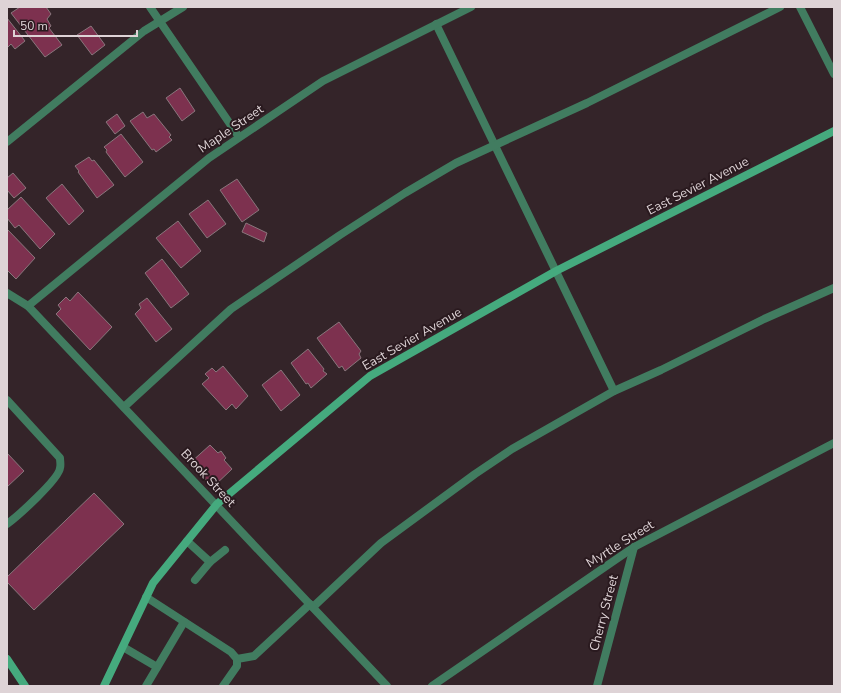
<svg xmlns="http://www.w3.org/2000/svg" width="841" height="693" viewBox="0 0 841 693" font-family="'Nunito Sans',sans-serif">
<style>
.building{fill:#7d314f;stroke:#89767c}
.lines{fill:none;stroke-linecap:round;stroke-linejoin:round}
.lane{stroke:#417c60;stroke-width:8}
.street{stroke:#417c60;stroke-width:8}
.secondary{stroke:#45aa7e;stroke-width:8}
.labels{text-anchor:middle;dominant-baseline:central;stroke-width:4;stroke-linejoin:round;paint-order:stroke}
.street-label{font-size:13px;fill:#ded3d6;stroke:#2a1a1f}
</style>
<rect width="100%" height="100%" fill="#342429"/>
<g class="building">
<path d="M20,7H46L51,14L47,19L51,26L49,28L62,45L45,57L11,13Z"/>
<path d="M7,18L25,41L15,49L11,44L7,48Z"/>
<path d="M91,26L105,45L92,55L77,35Z"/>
<path d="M180,88L195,111L182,121L166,98Z"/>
<path d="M143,112L147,118L154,114L171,135L169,137L172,140L156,152L154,149L152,150L130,121Z"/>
<path d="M117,114L125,126L115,134L106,122Z"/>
<path d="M121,134L143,162L125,177L106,152L107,150L104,147Z"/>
<path d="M89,157L92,161L94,160L114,185L97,198L78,172L79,171L75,166Z"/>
<path d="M13,173L26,188L14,198L7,190V178Z"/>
<path d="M237,179L259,210L242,222L220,190Z"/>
<path d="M62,184L84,211L69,225L46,198Z"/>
<path d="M21,197L55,234L40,249L19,225L15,228L7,218V210Z"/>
<path d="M208,200L226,224L207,238L189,214Z"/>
<path d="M178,221L201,251L181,268L156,238Z"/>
<path d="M246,223L267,233L264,242L242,232Z"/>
<path d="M7,229L35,258L16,279L7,270Z"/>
<path d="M162,259L189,294L171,308L145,273Z"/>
<path d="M78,292L112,327L90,350L56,314L61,309L58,305L66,297L70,301Z"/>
<path d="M147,298L172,329L156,342L135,314L141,308L139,304Z"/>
<path d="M339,322L361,351L359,354L361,358L345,371L342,366L339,368L317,338Z"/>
<path d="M308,349L324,369L323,371L327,374L311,388L308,383L306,384L291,363Z"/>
<path d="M223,366L248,396L236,409L232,404L226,410L202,384L209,378L205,374L212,368L216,372Z"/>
<path d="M281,370L300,395L281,411L262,385Z"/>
<path d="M210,445L218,453L221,451L226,458L224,460L232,469L213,487L190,463Z"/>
<path d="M7,453L24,471L7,487Z"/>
<path d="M94,493L124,524L34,610L7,582V577Z"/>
</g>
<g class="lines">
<g class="lane">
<path d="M436,24L614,391"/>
<path d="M7,142L144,31L183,7"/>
<path d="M7,400L60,458C60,461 61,465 60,468C59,479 18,516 7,524"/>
<path d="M124,407L231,309L340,235L405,193L456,163L587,103L780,7"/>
<path d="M187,541L210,562"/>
<path d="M195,580L210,562L225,550"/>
<path d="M146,597L231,652L237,659V666L223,686"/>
<path d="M313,607L381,543L475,474L512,449L614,391L661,370L764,319L834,288"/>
<path d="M123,647L157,667"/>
<path d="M237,659L254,656L310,604"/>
<path d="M146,686L184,622"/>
</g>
<g class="street">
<path d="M150,7L239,137"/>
<path d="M800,7L834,74"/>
<path d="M7,293L28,306L387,686"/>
<path d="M28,306L209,158L323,81L471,7"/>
<path d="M432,686L634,547L834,443"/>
<path d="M597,686L634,547"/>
</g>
<g class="secondary">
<path d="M7,659L25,686"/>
<path d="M104,686L153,583L217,504L370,376L556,271L834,131"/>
</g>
</g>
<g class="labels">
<g class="street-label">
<text transform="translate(231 129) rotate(-34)">Maple Street</text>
<text transform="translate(698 186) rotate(-27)">East Sevier Avenue</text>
<text transform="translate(412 339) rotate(-30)">East Sevier Avenue</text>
<text transform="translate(208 478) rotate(47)">Brook Street</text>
<text transform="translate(620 544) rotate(-32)">Myrtle Street</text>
<text transform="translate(604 613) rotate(-75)">Cherry Street</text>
</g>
</g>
<rect width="841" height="693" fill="none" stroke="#ded3d6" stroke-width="16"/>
<path d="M14 30v6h123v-6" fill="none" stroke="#ded3d6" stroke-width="2"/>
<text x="20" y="30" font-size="12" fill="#ded3d6" stroke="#2a1a1f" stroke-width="3" paint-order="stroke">50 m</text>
</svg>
